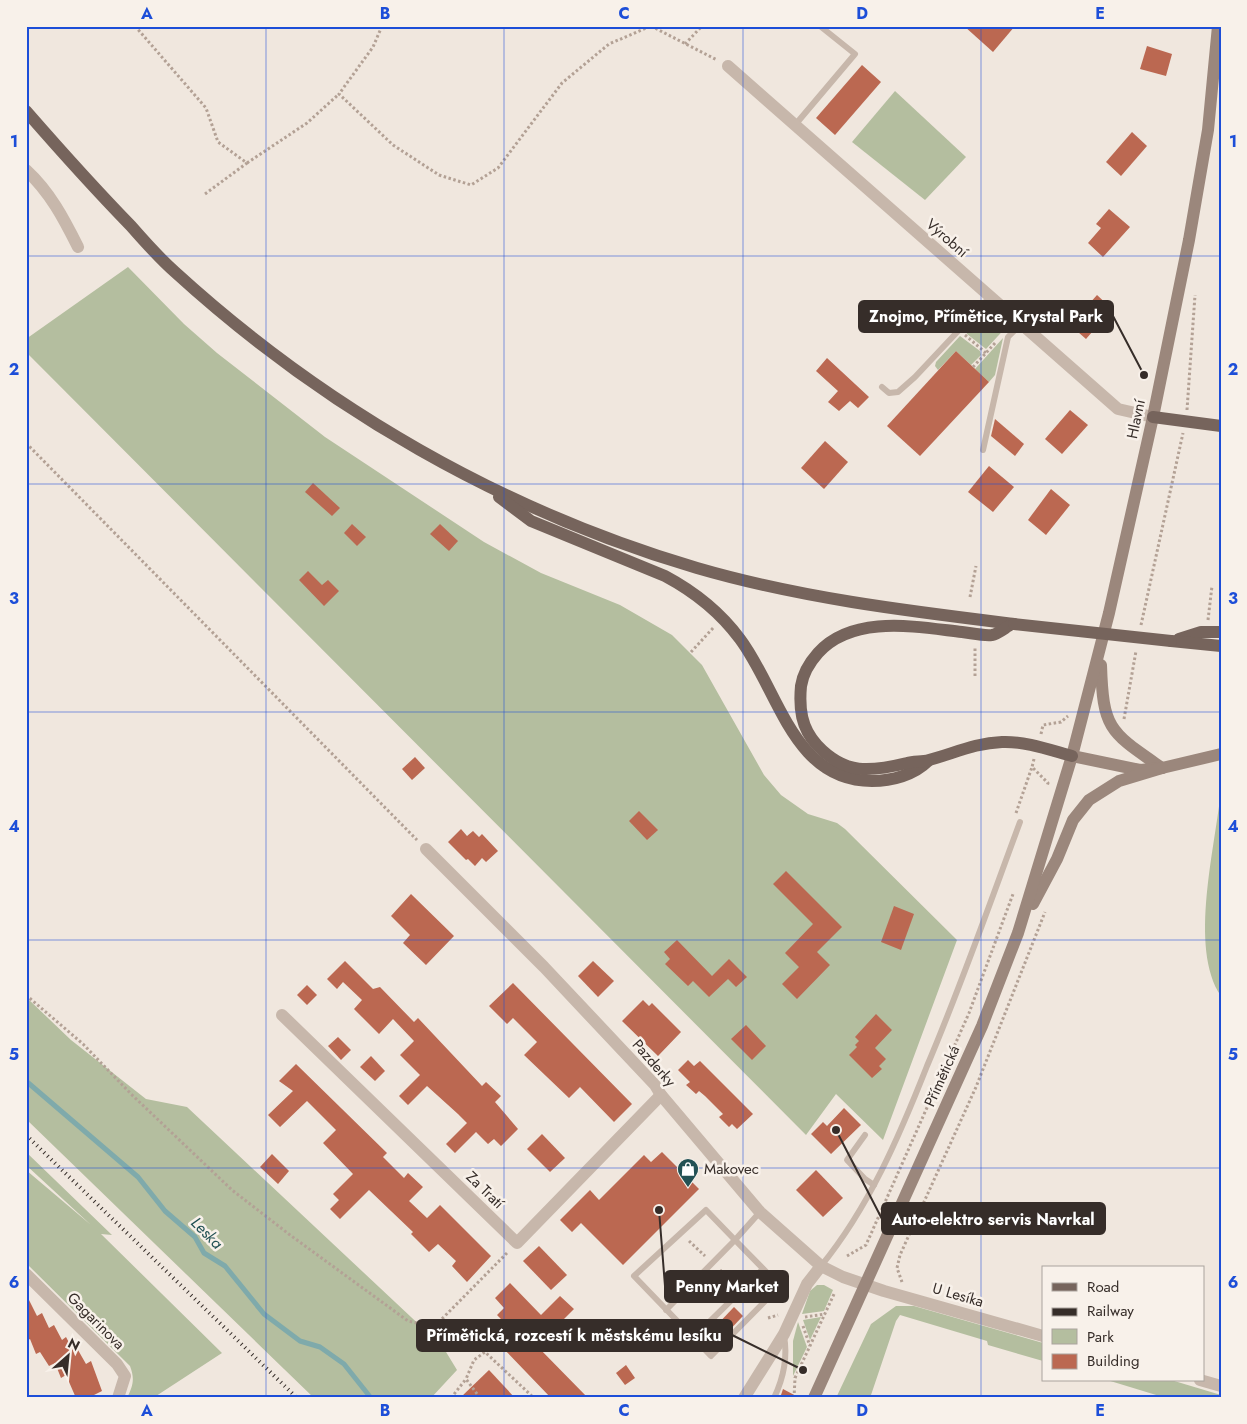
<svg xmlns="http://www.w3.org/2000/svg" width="1247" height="1424" viewBox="0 0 1247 1424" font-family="Jost,sans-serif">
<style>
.green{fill:#b4be9f}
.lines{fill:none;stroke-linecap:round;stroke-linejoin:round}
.stream{stroke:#7faaab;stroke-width:5}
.building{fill:#bb6851}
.path{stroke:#b3a195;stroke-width:3;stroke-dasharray:2.5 2.5;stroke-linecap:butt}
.service{stroke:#c7b7ab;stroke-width:6}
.minor{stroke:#c7b7ab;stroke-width:12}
.secondary{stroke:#9b877c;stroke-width:12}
.primary{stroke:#76645c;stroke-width:12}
.rail{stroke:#362d29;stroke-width:4;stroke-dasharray:1 4;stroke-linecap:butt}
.primary-bridge{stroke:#76645c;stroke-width:12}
.grid{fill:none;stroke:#1d4ed8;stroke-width:1;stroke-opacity:0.55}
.labels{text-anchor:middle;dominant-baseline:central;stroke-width:5;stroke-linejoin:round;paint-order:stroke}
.street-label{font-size:15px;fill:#362d29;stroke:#f8f1ea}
.poi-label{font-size:15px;fill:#362d29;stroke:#f8f1ea;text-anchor:start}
.water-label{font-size:16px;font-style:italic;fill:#225154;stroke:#f8f1ea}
.leader{fill:none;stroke:#362d29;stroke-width:2}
.callout-dot{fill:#362d29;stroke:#f8f1ea;stroke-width:2}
.callout{fill:#362d29;stroke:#362d29;stroke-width:2}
.callout-label{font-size:16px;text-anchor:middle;font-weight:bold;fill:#fff}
.neatline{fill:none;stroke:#1d4ed8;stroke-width:2}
.grid-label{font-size:16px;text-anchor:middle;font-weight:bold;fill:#1d4ed8}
</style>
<rect width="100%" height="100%" fill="#f0e7de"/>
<g class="green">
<path d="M895,91L966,157L925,200L852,142Z"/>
<path d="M128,267L184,324L217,353L325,437L484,542L541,573L620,605L672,635L702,665L764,775L781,795L808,814L837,823L845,829L957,940L883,1140L836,1094L806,1135L26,352V339Z"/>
<path d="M996,310L1010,323L986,349L967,334L966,330L980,315Z"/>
<path d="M960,336L980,351L981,355L971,365L956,351L938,370L935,366L936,362Z"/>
<path d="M1003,338L995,375L989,382L975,369Z"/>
<path d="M1221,789V996C1188,948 1216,845 1221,789Z"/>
<path d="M26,997L71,1040L146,1099L187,1107L443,1347L457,1370L431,1398H314L26,1119Z"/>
<path d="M26,1152L112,1235L101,1234L222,1353L153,1398H127C133,1386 135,1379 130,1366L26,1263V1170L91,1225L26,1165Z"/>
<path d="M817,1285H824L833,1290L824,1311L802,1314L810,1291Z"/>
<path d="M896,1306H914L1043,1343V1361L988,1345L987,1341L900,1315L896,1321L870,1398H836L871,1324Z"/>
<path d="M821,1317L810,1340L803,1320Z"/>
<path d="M798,1322L807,1347L793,1376V1341Z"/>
<path d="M1107,1380H1171L1221,1395V1398H1166Z"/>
</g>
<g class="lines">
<path class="stream" d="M26,1081L138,1177L165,1211L195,1237L204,1253L225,1266L264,1314L300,1341L320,1347L344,1364L371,1398"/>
</g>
<g class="building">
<path d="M964,26H1015L993,52Z"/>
<path d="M1147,46L1172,54L1166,76L1140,69Z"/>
<path d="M862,65L881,82L835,135L816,118Z"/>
<path d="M1132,132L1147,146L1121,176L1106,162Z"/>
<path d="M1109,209L1130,227L1103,257L1088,243L1101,228L1096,224Z"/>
<path d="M1097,295L1112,309L1086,339L1070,325V316L1076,309L1081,313Z"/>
<path d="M956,351L989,382L920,456L887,426Z"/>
<path d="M827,358L869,397L858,408L850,401L839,411L828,402L838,391L816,371Z"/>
<path d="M1070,410L1088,425L1062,454L1045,439Z"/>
<path d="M995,419L1024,444L1015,456L991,436Z"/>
<path d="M825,441L848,462L824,489L801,468Z"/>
<path d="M989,466L1014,487L993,512L968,492Z"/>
<path d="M313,483L340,508L332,516L305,492Z"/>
<path d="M1051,489L1070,505L1046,535L1028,520Z"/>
<path d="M352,524L366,537L357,546L344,533Z"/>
<path d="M440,524L458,541L449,551L430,534Z"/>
<path d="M308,571L322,585L328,580L339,591L324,606L299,580Z"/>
<path d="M415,757L425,768L412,780L402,769Z"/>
<path d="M639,811L658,830L647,840L629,821Z"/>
<path d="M461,829L467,836L473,831L479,837L482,834L498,851L486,862L482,858L475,866L468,859L466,860L448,842Z"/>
<path d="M786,871L842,927L817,952L830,965L797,999L782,984L799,967L785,953L813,924L773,884Z"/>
<path d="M411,894L454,936L426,965L403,943L410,935L391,916Z"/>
<path d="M894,906L914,914L901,950L881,942Z"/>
<path d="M677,940L712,976L729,959L747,977L736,987L728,979L709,997L693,981L688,986L665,964L670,959L664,952Z"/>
<path d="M345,961L373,989L380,987L414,1022L418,1018L482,1086L486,1082L501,1096L495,1102L518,1129L501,1146L494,1139L488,1144L476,1132L455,1153L446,1144L467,1123L458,1114L427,1086L408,1105L399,1096L420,1075L400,1055L414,1041L393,1019L379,1034L354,1009L362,1000L343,982L337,989L327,979Z"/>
<path d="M593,961L614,981L598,997L578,976Z"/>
<path d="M513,983L632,1104L614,1122L580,1087L569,1098L524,1055L537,1042L513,1018L507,1024L489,1006Z"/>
<path d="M307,985L317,995L307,1005L297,995Z"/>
<path d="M643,1000L649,1006L652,1003L681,1032L658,1056L622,1021Z"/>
<path d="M876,1014L892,1030L875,1048L886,1059L879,1066L882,1069L872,1078L849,1055L857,1047L855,1045L859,1041L855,1037Z"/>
<path d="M746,1025L766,1046L752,1060L731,1039Z"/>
<path d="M338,1037L351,1050L341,1060L328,1046Z"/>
<path d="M371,1056L385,1071L375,1081L360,1067Z"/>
<path d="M688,1060L694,1066L700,1061L753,1114L737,1129L732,1124L729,1127L719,1117L723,1114L705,1096L699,1091L696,1094L686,1085L690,1082L678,1070Z"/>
<path d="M296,1064L387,1153L383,1157L404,1178L408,1173L423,1187L409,1201L427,1218L440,1205L491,1256L467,1282L452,1266L456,1261L438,1244L429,1252L411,1234L413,1232L369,1190L340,1219L330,1209L339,1200L333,1194L353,1174L323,1143L336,1130L307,1101L280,1127L268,1115L293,1091L279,1081Z"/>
<path d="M844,1108L861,1125L831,1154L811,1134L823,1122L827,1126Z"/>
<path d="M542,1134L565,1158L550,1172L527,1149Z"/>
<path d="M662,1152L699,1189L623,1265L581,1223L572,1232L560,1220L590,1190L599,1200L644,1155L651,1162Z"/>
<path d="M272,1154L289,1171L278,1184L260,1167Z"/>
<path d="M816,1170L843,1198L823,1217L796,1190Z"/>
<path d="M539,1246L567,1275L551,1290L523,1261Z"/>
<path d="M510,1283L541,1315L560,1296L574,1309L537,1346L588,1398H551L501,1346L496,1351L485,1340L504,1322L497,1315L504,1308L495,1298Z"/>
<path d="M26,1294L37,1316L42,1313L49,1328L54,1325L62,1340L66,1337L74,1352L78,1350L86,1364L91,1361L102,1391L88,1398H76L66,1375L61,1378L55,1363L49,1366L40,1352L36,1354L30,1339L26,1341Z"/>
<path d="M734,1307L743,1316L722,1338L713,1329Z"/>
<path d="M626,1365L635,1378L625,1385L616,1373Z"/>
<path d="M489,1370L515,1398H460Z"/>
<path d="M783,1389L800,1398H780Z"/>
</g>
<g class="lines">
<g class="path">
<path d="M135,26L206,108L218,142L247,163L205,194"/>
<path d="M382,26L373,47L339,94L393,145L439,175L471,185L498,168L562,83L609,44L651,26"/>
<path d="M651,26L717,60"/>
<path d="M685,44L702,26"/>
<path d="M247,163L307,123L339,94"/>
<path d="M965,335L986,353"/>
<path d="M973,367L996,342"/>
<path d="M1187,410L1195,295"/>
<path d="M26,443L417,840"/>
<path d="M970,597L976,566"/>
<path d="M1208,620L1212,586"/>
<path d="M1141,625L1183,433"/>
<path d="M691,652L714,627"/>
<path d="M975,676V647"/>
<path d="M1124,719L1136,651"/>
<path d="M1041,734L1043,725L1061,722L1068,716"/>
<path d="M1034,759L1032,767L1048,783L1047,786"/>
<path d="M1016,813L1032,767"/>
<path d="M26,995L83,1044L131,1094L232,1190L290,1235L408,1321L462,1333L485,1352"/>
<path d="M689,1241L705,1256"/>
<path d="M847,1256L866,1245L969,1013L1013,894"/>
<path d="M720,1270L733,1284"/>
<path d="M902,1282L897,1268L900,1255L976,1087L1045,912"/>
<path d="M805,1317L825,1314"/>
<path d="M768,1318L778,1315"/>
<path d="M435,1326L507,1253"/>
<path d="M803,1326L810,1346"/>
<path d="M451,1398L466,1379"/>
<path d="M480,1398L466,1379L474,1360L485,1352L534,1398"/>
<path d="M794,1398L795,1378L835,1292"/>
</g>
<g class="service">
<path d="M795,125L855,54L820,26"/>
<path d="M882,387L889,393L898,392L915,377L990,297"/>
<path d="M983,450L1008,337L1021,324"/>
<path d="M865,1135L847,1160L865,1179L874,1185"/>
<path d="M821,1266C869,1207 899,1137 927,1066C961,986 990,903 1020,822"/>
<path d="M666,1310L735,1240L706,1210L634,1276L711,1356L780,1286L735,1240L760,1212"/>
<path d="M693,1338L763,1269"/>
<path d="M774,1398C784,1377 788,1358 784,1336"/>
</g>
<g class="minor">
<path d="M728,66L1118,409L1153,417"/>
<path d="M26,170C50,192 64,219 78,247"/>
<path d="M426,849L544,967L655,1085L661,1095L760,1212L821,1266L843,1277L884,1291L1043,1336"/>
<path d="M282,1015L517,1243L661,1095"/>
<path d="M26,1274L117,1364L125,1376L118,1398"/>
<path d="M1200,1380L1221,1386"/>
<path d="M744,1398L784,1334L807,1284L821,1266"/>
</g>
<g class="secondary">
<path d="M1101,665C1103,730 1110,732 1162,768"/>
<path d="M1072,756L1140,770L1162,768L1221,754"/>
<path d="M1033,904L1057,859L1073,820L1089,800L1119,781L1162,768"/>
<path d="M814,1398L982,1026L1018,933L1072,756L1109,613L1153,417L1189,240L1208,130L1218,26"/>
</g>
<g class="primary">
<path d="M26,111C60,150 95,189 131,226C145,242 159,258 175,272C324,408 503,511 697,568C800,598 908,611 1014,624"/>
<path d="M1153,417L1221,426"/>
<path d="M499,497L531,521L665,576C695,592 720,612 740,639C779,691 793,781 872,781C892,781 914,775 928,761"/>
<path d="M1012,624C1006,627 998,634 992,635C983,636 971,633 962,632C917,627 853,614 818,653C810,662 803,673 801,686C799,708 801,728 817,745C845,775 870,772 907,763C914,761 922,762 929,760C955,753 975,743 1002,742C1026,741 1050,750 1072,756"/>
<path d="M1179,639L1201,632H1221"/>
<path d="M1171,641L1221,646"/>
</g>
<path class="rail" d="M26,1135L297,1398"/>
<path class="primary-bridge" d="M1014,624L1171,641"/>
</g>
<path class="grid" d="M266,26V1398M504,26V1398M743,26V1398M981,26V1398M26,256H1221M26,484H1221M26,712H1221M26,940H1221M26,1168H1221"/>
<defs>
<g id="shop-pin" transform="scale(1.125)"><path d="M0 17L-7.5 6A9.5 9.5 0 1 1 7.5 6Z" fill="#225154" stroke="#f8f1ea"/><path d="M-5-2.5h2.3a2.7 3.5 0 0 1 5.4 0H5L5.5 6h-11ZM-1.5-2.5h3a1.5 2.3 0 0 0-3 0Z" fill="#fff"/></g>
</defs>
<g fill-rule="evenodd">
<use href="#shop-pin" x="688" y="1169"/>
</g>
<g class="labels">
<g class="street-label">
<text transform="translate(947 238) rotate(41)">Výrobní</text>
<text transform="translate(1136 419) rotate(-78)">Hlavní</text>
<text transform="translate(654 1063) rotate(49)">Pazderky</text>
<text transform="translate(942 1076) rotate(-66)">Přímětická</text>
<text transform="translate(485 1190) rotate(44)">Za Tratí</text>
<text transform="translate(958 1295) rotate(16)">U Lesíka</text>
<text transform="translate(96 1321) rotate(45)">Gagarinova</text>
</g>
<g class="poi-label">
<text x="704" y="1169">Makovec</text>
</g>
<g class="water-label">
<text transform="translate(207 1233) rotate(45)">Leska</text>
</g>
</g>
<path class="leader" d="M1144 375L1113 316M836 1130L882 1219M659 1210L665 1286M803 1370L732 1335"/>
<g class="callout-dot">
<circle cx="1144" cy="375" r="5"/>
<circle cx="836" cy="1130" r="5"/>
<circle cx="659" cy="1210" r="5"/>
<circle cx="803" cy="1370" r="5"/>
</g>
<g class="callout">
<rect x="859" y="301" width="254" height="31" rx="5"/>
<rect x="882" y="1203" width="223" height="31" rx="5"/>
<rect x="665" y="1271" width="123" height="31" rx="5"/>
<rect x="417" y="1320" width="315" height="31" rx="5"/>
</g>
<g class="callout-label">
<text x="986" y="322">Znojmo, Přímětice, Krystal Park</text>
<text x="993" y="1225">Auto-elektro servis Navrkal</text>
<text x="727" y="1292">Penny Market</text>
<text x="574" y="1341">Přímětická, rozcestí k městskému lesíku</text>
</g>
<rect width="1247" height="1424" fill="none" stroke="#f8f1ea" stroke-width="55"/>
<rect x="1042" y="1266" width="162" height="115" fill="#f8f1ea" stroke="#aaa39d"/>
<rect x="1052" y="1283" width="25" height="8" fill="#76645c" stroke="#aaa39d"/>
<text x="1087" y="1292" font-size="15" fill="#362d29">Road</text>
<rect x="1052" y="1308" width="25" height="8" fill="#362d29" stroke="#aaa39d"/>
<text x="1087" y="1316" font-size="15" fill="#362d29">Railway</text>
<rect x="1052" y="1329" width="25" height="15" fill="#b4be9f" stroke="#aaa39d"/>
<text x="1087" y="1342" font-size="15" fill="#362d29">Park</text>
<rect x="1052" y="1354" width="25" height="15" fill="#bb6851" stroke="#aaa39d"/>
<text x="1087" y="1366" font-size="15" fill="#362d29">Building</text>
<g transform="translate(68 1356) rotate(27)" stroke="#f8f1ea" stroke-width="4" paint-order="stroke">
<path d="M0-4L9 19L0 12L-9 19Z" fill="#362d29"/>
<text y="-8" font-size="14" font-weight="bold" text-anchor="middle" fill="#362d29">N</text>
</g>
<rect x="28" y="28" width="1192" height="1368" class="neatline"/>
<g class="grid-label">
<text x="147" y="19">A</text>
<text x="385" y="19">B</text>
<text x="624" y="19">C</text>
<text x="862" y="19">D</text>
<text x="1100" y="19">E</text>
<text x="14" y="147">1</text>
<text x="1233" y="147">1</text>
<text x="14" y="375">2</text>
<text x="1233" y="375">2</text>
<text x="14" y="604">3</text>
<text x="1233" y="604">3</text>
<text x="14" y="832">4</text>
<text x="1233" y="832">4</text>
<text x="14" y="1060">5</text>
<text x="1233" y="1060">5</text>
<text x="14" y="1288">6</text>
<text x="1233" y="1288">6</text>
<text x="147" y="1416">A</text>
<text x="385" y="1416">B</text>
<text x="624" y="1416">C</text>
<text x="862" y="1416">D</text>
<text x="1100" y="1416">E</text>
</g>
</svg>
